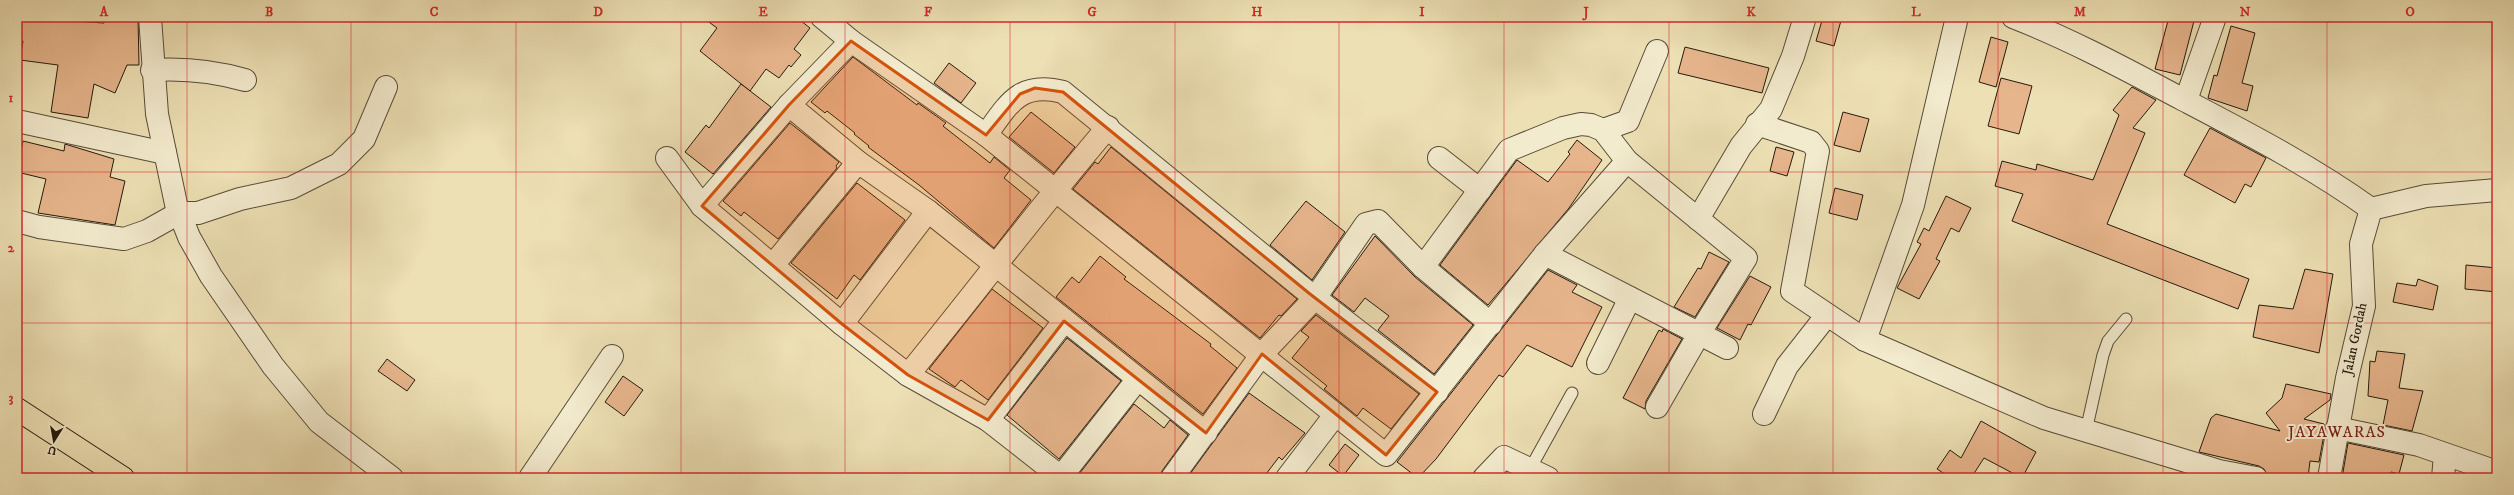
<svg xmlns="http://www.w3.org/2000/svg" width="2514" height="495" viewBox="0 0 2514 495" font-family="'IM FELL DW Pica',serif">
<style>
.building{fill:#e7b58c;stroke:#251a0e}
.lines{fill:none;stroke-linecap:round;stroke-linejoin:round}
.lane-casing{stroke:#574c38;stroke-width:13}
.street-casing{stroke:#574c38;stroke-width:24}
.primary-casing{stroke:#251a0e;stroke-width:24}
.lane{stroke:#f3ebce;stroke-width:11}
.street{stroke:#f3ebce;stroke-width:22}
.primary{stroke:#ede0b4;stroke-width:22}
.marked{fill:#d4530c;fill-opacity:0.2;stroke:#d4530c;stroke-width:3;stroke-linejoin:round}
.grid{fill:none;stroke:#d62828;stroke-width:1;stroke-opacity:0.55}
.labels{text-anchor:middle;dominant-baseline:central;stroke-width:4;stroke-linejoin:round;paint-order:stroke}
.street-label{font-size:14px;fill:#251a0e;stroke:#f3ebce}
.quarter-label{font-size:16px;letter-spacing:1px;fill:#7a1f14;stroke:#f3ebce}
.neatline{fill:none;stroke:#d62828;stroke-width:1.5}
.grid-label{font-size:13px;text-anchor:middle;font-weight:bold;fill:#d62828}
</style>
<rect width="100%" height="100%" fill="#ede0b4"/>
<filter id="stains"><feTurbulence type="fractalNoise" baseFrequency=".005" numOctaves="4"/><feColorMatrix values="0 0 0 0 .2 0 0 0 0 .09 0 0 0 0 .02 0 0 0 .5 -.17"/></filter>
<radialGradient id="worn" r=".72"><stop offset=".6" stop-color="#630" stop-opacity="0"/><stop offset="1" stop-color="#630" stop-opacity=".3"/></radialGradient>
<g class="building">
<path d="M17,17L104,23V17H138L139,65H127L115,93L94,84L88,118L51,112L58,65L20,60L23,41L17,40Z"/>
<path d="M702,17H796L810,28L794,49L801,55L791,67L789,65L779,78L766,69L750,91L700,51L717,28Z"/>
<path d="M1823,17H1842L1834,46L1816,41Z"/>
<path d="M2169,17H2195L2180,75L2155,69Z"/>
<path d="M2231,26L2255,33L2242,83L2253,86L2247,111L2208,98L2214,75L2217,76Z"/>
<path d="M1991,37L2008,42L1996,87L1979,82Z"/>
<path d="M1685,47L1769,68L1762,93L1678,73Z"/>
<path d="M853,57L917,105L918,103L946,123L943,126L990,163L994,157L1010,170L1004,178L1031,200L994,248L919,185L868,147L869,146L854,134L855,133L827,111L825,113L811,102Z"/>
<path d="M949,63L976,83L961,103L934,83Z"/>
<path d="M2001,78L2032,86L2019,134L1988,126Z"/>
<path d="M741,84L771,107L713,174L685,152L706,125L709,128Z"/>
<path d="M2132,87L2156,100L2133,128L2145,133L2107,224L2249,279L2238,309L2012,221L2023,194L1995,186L2002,161L2036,170L2037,164L2093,180L2119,115L2113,110Z"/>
<path d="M1031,112L1075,147L1054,173L1009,137Z"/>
<path d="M1843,112L1869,119L1860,152L1834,145Z"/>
<path d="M790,123L839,162L836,166L837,168L778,239L744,212L741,216L723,201Z"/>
<path d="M2210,128L2266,158L2251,187L2245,184L2235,203L2184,175Z"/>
<path d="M1577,140L1602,160L1569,208L1488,305L1440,265L1517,160L1548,182L1570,154L1568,152Z"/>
<path d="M23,141L64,151L65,144L114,159L110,177L125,181L115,225L38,213L46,179L17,172Z"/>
<path d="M1111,147L1297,299L1281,316L1279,315L1260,338L1073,189L1095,162L1098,164Z"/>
<path d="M1776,147L1794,152L1787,176L1770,171Z"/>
<path d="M857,183L905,220L860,280L854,275L837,299L791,263Z"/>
<path d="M1835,188L1863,195L1857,220L1829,213Z"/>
<path d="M1946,196L1971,208L1959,232L1951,228L1936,259L1940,261L1919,299L1897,288L1921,244L1917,242L1924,228L1929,231Z"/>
<path d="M1306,201L1345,232L1312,280L1270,245Z"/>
<path d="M1375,236L1415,277L1473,325L1434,374L1378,330L1389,316L1365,298L1354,312L1332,295Z"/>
<path d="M1709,252L1729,262L1695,317L1674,307L1698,268L1701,269Z"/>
<path d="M1100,256L1126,277L1124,279L1211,344L1210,346L1237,368L1203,414L1056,297L1072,277L1079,283Z"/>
<path d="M2466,265L2497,268V292L2465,289Z"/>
<path d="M2305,269L2333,274L2319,353L2253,337L2259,305L2293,309Z"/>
<path d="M1548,270L1577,285L1572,292L1602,307L1572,367L1527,345L1503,377L1499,375L1436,459L1418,478L1397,462Z"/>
<path d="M1750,276L1771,287L1751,325L1748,324L1740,340L1717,328Z"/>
<path d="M2418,279L2438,286L2433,310L2393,302L2397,283L2416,286Z"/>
<path d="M992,289L1043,328L988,400L961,380L955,387L929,369Z"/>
<path d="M1316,315L1419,394L1391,429L1363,408L1357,416L1324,389L1327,386L1292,358L1309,337L1301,331Z"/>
<path d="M1663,329L1682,339L1646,401L1645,409L1623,398L1659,330L1662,332Z"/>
<path d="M1067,338L1121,381L1059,459L1007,415Z"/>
<path d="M2377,351L2405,354L2399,388L2423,391L2412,431L2383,425L2388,400L2368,396L2370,361L2375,362Z"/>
<path d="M387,359L415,380L407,391L378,371Z"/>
<path d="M623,376L643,390L624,416L605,402Z"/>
<path d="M2286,384L2331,394L2330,400L2304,419L2324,424L2325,429L2319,462L2310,461L2308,478L2291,475V478H2268L2264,469L2259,466L2199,452L2211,418L2216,414L2280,431L2266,413L2282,398Z"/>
<path d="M1249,393L1305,433L1282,460L1279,457L1263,478H1187Z"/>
<path d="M1134,404L1164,428L1170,420L1188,435L1162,471L1160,478H1083L1079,474Z"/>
<path d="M1981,421L2036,452L2022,478L1984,458L1971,478H1951L1937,469L1950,450L1961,458Z"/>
<path d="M2348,443L2404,455L2399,474L2391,472V478H2342Z"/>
<path d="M1345,444L1359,455L1343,476L1329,465Z"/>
</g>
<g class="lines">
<g class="lane-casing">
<g id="lane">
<path d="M2086,431L2103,355L2108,341L2126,319"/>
<path d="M1530,469L1572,393"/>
</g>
</g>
<g class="street-casing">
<g id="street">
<path d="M150,17L157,114L176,204L189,237L211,276L273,366L319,422L392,478"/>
<path d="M822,17L851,41L986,135L1386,455L1545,254L1627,161"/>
<path d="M2013,17C2072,40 2127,70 2182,99C2247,133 2311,166 2371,209"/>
<path d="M152,70C184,68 214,71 245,80"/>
<path d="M2186,100L2215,17"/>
<path d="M789,105L858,162L928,211L1206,433"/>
<path d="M17,121L165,153"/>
<path d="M1757,124L1811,142L1818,151L1792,291L1865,340L2044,418L2219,471L2256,478"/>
<path d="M1603,130L1628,121L1657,51"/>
<path d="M986,135C1009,103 1020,81 1063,92L1310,294L1437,392"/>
<path d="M667,158L702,206L842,324L908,375L988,420L1062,478"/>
<path d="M1439,158L1480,190"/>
<path d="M702,206L789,105L851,41"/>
<path d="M1698,219L1741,146L1771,109L1793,56L1805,17"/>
<path d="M17,221L39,227L124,239L147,231L179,213H198L240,199L291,188L339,164L364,139L386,87"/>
<path d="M1545,254L1727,348"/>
<path d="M773,265L858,162"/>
<path d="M1423,267L1509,150L1563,128L1581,124L1591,125L1603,130L1627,161L1746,258L1699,334L1657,407"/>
<path d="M842,324L928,211"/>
<path d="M1865,340L1913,205L1957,17"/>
<path d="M1598,363L1630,298"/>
<path d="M908,375C975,293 1039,208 1108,127"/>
<path d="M1764,414L1787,366L1827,315"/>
<path d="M988,420L1064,321"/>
<path d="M2337,428L2419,445L2497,472"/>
<path d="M1061,477L1137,380"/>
<path d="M530,478L612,356"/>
<path d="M1172,478L1262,354L1315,298L1366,224L1378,221L1423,267L1491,324"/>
<path d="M1287,478L1335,415"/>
<path d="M1484,478L1504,457L1548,478"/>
<path d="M2329,478L2347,378L2364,306L2361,244L2371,209L2426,196L2497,190"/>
<path d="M2443,478L2445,455"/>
</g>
</g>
<g class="primary-casing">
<path id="primary" d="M17,409L123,478"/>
</g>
<use href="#lane" class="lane"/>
<use href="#street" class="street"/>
<use href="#primary" class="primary"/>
</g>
<path class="marked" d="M851,41L986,135L1020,94L1035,88L1063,92L1310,294L1437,392L1386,455L1262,354L1206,433L1064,321L988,420L908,375L842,324L702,206L789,105Z"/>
<path class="grid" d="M187,17V478M351,17V478M516,17V478M681,17V478M845,17V478M1010,17V478M1175,17V478M1339,17V478M1504,17V478M1669,17V478M1833,17V478M1998,17V478M2163,17V478M2327,17V478M17,172H2497M17,323H2497"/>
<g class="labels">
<g class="street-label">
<text transform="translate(2355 339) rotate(-78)">Jalan Gordah</text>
</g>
<g class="quarter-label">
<text x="2337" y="432">JAYAWARAS</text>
</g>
</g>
<rect width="2514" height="495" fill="none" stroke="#ede0b4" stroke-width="44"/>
<g transform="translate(54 441) rotate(191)" stroke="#f3ebce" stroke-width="3" paint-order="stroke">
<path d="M0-3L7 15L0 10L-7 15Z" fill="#251a0e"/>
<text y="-6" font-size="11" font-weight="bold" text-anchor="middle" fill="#251a0e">U</text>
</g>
<rect x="22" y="22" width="2470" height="451" class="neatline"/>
<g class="grid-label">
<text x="104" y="16">A</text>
<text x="269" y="16">B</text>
<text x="434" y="16">C</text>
<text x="598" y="16">D</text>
<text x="763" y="16">E</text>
<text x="928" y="16">F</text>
<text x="1092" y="16">G</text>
<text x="1257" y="16">H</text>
<text x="1422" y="16">I</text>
<text x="1586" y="16">J</text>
<text x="1751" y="16">K</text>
<text x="1916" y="16">L</text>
<text x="2080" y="16">M</text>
<text x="2245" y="16">N</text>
<text x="2410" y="16">O</text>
<text x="11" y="102">1</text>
<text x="11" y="252">2</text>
<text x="11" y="402">3</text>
</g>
<rect width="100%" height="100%" filter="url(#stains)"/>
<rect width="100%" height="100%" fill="url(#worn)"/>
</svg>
